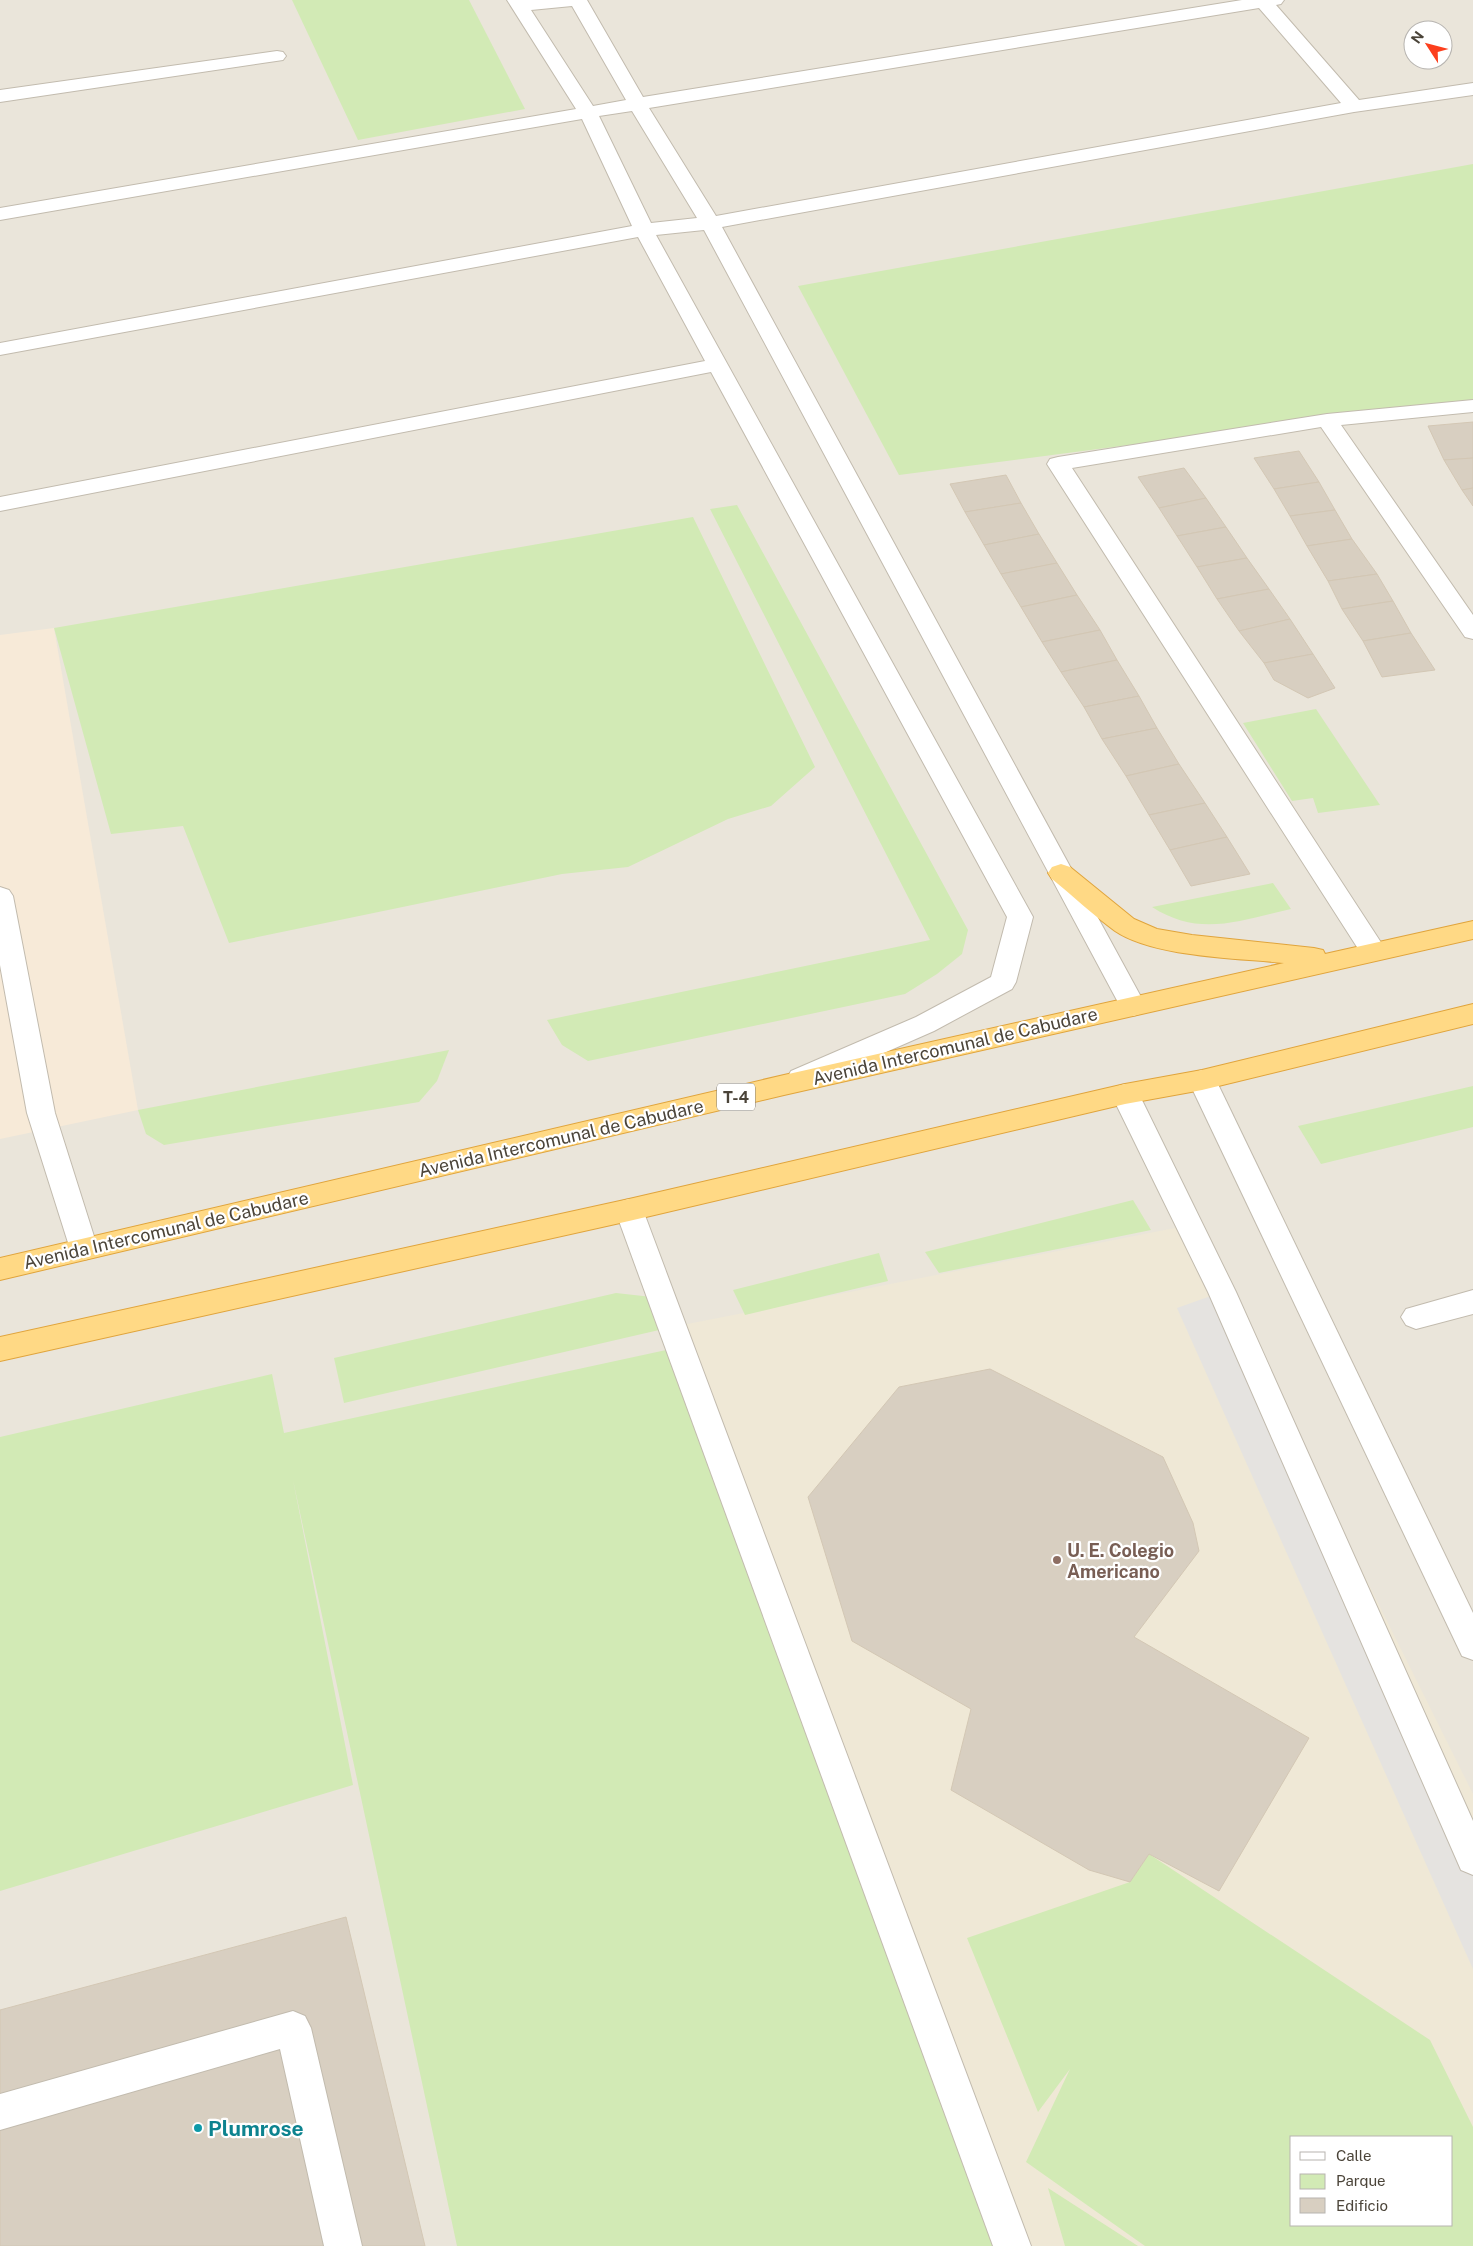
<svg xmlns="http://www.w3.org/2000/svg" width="1473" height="2246" viewBox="0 0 1473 2246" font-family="'Public Sans',sans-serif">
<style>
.residential{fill:#eae5da;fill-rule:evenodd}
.commercial{fill:#f7ead8}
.education{fill:#efe8d6;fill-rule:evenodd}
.green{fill:#d2eab5;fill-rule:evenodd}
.parking{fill:#e5e3e0}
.building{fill:#d8cfc1;stroke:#d3c7b4}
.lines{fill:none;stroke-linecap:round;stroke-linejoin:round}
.service-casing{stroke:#c2bbae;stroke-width:2}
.minor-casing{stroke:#c2bbae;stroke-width:2}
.trunk-casing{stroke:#e0a43c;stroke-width:2}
.service{fill:#fff;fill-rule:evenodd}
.minor{fill:#fff;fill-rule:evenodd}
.trunk{fill:#ffd985;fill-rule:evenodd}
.education-dot{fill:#8d6e63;stroke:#fff;stroke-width:2}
.culture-dot{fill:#0f9aa8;stroke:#fff;stroke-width:2}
.labels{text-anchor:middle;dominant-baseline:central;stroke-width:4.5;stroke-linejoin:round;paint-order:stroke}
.shield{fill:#fff;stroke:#817c74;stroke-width:1}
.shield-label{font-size:16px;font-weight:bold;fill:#4b4439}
.street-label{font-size:18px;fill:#4b4439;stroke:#fff}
.education-label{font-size:18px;font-weight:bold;fill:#785e54;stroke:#fff;text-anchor:start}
.near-culture-label{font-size:21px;font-weight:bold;fill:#0d838f;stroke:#fff;text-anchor:start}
</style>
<rect width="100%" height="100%" fill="#f6f3ec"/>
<path class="residential" d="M0,0H1473V2246H0ZM1413,30H1443V60H1413ZM1292,2137H1452V2225H1292Z"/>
<path class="commercial" d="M54,628L138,1110L0,1139V635Z"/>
<path class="education" d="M1190,1225L1473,1794V2246H1005L672,1327ZM1292,2137H1452V2225H1292Z"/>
<g class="green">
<path d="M292,0H469L525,109L358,140Z"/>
<path d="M1473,164V400L899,475L798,286Z"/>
<path d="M737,505L968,930L962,954L937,974L905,994L588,1061L562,1045L547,1020L930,940L710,509Z"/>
<path d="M693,517L815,767L771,806L728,819L628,867L562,874L229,943L183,826L111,834L54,628Z"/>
<path d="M1316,709L1380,805L1318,813L1313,798L1292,801L1243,723Z"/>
<path d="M1273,883L1291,909C1240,920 1200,938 1152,907Z"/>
<path d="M449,1050L437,1081L419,1102L164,1145L146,1134L138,1110Z"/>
<path d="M1473,1086V1127L1321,1164L1298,1126Z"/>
<path d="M1133,1200L1151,1230L939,1273L925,1252Z"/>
<path d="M879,1253L888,1281L745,1315L733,1290Z"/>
<path d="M616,1293L652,1297L672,1327L344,1403L334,1358Z"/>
<path d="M680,1347L999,2246H457L293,1480L353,1785L0,1891V1437L272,1374L284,1433Z"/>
<path d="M1149,1854L1430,2040L1473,2127V2246H1145L1026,2162L1070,2069L1038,2112L967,1938L1130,1882ZM1292,2137H1452V2225H1292Z"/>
<path d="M1048,2188L1138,2246H1065Z"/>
</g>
<path class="parking" d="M1222,1292L1473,1859V1969L1177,1308Z"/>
<g class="building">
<path d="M1473,422V458L1444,460L1428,426Z"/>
<path d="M1299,451L1319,482L1274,489L1254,458Z"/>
<path d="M1473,458V488L1462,490L1444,460Z"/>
<path d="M1184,468L1206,498L1159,508L1138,477Z"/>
<path d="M1006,475L1021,503L965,512L950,484Z"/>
<path d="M1319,482L1335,510L1290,516L1274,489Z"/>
<path d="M1473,488V506L1462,490Z"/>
<path d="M1206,498L1226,527L1177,536L1159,508Z"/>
<path d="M1021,503L1039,534L984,545L965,512Z"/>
<path d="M1335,510L1352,539L1307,546L1290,516Z"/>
<path d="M1226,527L1247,558L1197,567L1177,536Z"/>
<path d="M1039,534L1057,563L1001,574L984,545Z"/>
<path d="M1352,539L1377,574L1328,581L1307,546Z"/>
<path d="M1247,558L1269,589L1217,599L1197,567Z"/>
<path d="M1057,563L1077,595L1021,607L1001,574Z"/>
<path d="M1377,574L1393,601L1342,609L1328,581Z"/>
<path d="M1269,589L1290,619L1239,631L1217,599Z"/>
<path d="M1077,595L1100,630L1042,642L1021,607Z"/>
<path d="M1393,601L1411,633L1363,641L1342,609Z"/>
<path d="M1290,619L1313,654L1264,663L1239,631Z"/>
<path d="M1100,630L1117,660L1061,672L1042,642Z"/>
<path d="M1411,633L1435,670L1382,677L1363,641Z"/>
<path d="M1313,654L1335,688L1308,698L1274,680L1264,663Z"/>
<path d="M1117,660L1139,696L1084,707L1061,672Z"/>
<path d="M1139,696L1157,728L1102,739L1084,707Z"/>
<path d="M1157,728L1179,764L1126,776L1102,739Z"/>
<path d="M1179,764L1205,803L1149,815L1126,776Z"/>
<path d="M1205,803L1227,837L1170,850L1149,815Z"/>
<path d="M1227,837L1250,874L1191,886L1170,850Z"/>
<path d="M990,1369L1163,1457L1193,1523L1199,1551L1134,1637L1309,1738L1219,1891L1149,1854L1130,1882L1089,1870L951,1790L971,1709L852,1641L808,1497L899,1387Z"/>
<path d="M346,1917L425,2246H0V2010Z"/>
</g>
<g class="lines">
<g class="service-casing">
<g id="service">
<path d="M0,887L9,890L13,896L55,1113L98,1249L94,1257L84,1260L74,1257L70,1249L27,1113L0,965Z"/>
<path d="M293,2011L305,2016L311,2028L362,2246H324L280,2049L0,2130V2094Z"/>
</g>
</g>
<g class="minor-casing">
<g id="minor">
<path d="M507,0H587L643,97L1242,0H1284L1281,4L1276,5L1359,100L1473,83V95L1354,112L722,227L1146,1006L1142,1013L1133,1016L1124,1013L1120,1006L704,230L656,235L1033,917L1016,982L1012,989L934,1031L811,1085L801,1088L791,1085L787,1078L791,1071L916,1017L991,977L1007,917L711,372L0,511V497L705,361L638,237L0,355V343L632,226L582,119L0,220V208L576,109ZM572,6L626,100L593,106L531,10ZM1259,8L1341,103L716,216L649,108ZM632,111L697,218L651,223L599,116Z"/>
<path d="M277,51L283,52L286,56L283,60L0,102V90Z"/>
<path d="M1473,400V412L1341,425L1473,615V639L1465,637L1321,427L1072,468L1382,944L1386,951L1382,958L1373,960L1364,958L1047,464L1050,459L1058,457L1327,414Z"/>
<path d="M1202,1070L1212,1073L1216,1080L1473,1613V1660L1462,1656L1188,1080L1192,1073Z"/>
<path d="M1125,1084L1135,1087L1139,1094L1236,1292L1473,1821V1875L1461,1870L1208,1292L1111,1094L1115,1087Z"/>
<path d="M629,1199L639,1202L643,1210L1031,2246H993L615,1210L619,1202Z"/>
<path d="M1473,1290V1314L1416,1329L1406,1325L1401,1317L1406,1309Z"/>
</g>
</g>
<g class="trunk-casing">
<g id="trunk">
<path d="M1061,864L1070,867L1134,919L1157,929L1192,935L1314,948L1323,950L1325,954L1473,921V939L784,1095L0,1280V1258L784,1075L1284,963C1237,958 1153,957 1115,931C1093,915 1073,896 1052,879L1048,873L1052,867Z"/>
<path d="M1473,1004V1024L1202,1090L1125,1104L629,1221L0,1361V1337L629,1199L1125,1084L1202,1070Z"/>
</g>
</g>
<use href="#service" class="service"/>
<use href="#minor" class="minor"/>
<use href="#trunk" class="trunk"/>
</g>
<circle class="education-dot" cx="1057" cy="1560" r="5"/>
<circle class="culture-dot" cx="198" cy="2128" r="5"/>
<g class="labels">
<rect class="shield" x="717" y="1083.5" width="38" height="27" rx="4"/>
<g class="shield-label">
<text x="736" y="1097">T-4</text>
</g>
<g class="street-label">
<text transform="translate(955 1046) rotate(-13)">Avenida Intercomunal de Cabudare</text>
<text transform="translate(561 1138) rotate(-13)">Avenida Intercomunal de Cabudare</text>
<text transform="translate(166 1230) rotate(-13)">Avenida Intercomunal de Cabudare</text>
</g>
<g class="education-label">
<text x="1067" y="1550">U. E. Colegio<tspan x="1067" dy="21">Americano</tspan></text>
</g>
<g class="near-culture-label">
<text x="208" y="2128">Plumrose</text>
</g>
</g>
<rect x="1290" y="2136" width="162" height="90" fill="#ffffff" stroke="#b7b4b0"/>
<rect x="1300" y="2152" width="25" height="8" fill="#ffffff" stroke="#b7b4b0"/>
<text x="1336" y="2161" font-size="15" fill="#4b4439">Calle</text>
<rect x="1300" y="2174" width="25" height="15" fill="#d2eab5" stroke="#b7b4b0"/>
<text x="1336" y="2186" font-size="15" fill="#4b4439">Parque</text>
<rect x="1300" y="2198" width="25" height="15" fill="#d8cfc1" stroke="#b7b4b0"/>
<text x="1336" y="2211" font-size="15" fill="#4b4439">Edificio</text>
<g transform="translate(1428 45) rotate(306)"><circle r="24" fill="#ffffff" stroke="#b7b4b0"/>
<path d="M0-4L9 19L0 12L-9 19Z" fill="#fc3f1d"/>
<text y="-8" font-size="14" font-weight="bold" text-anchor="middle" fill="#4b4439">N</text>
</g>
</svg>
